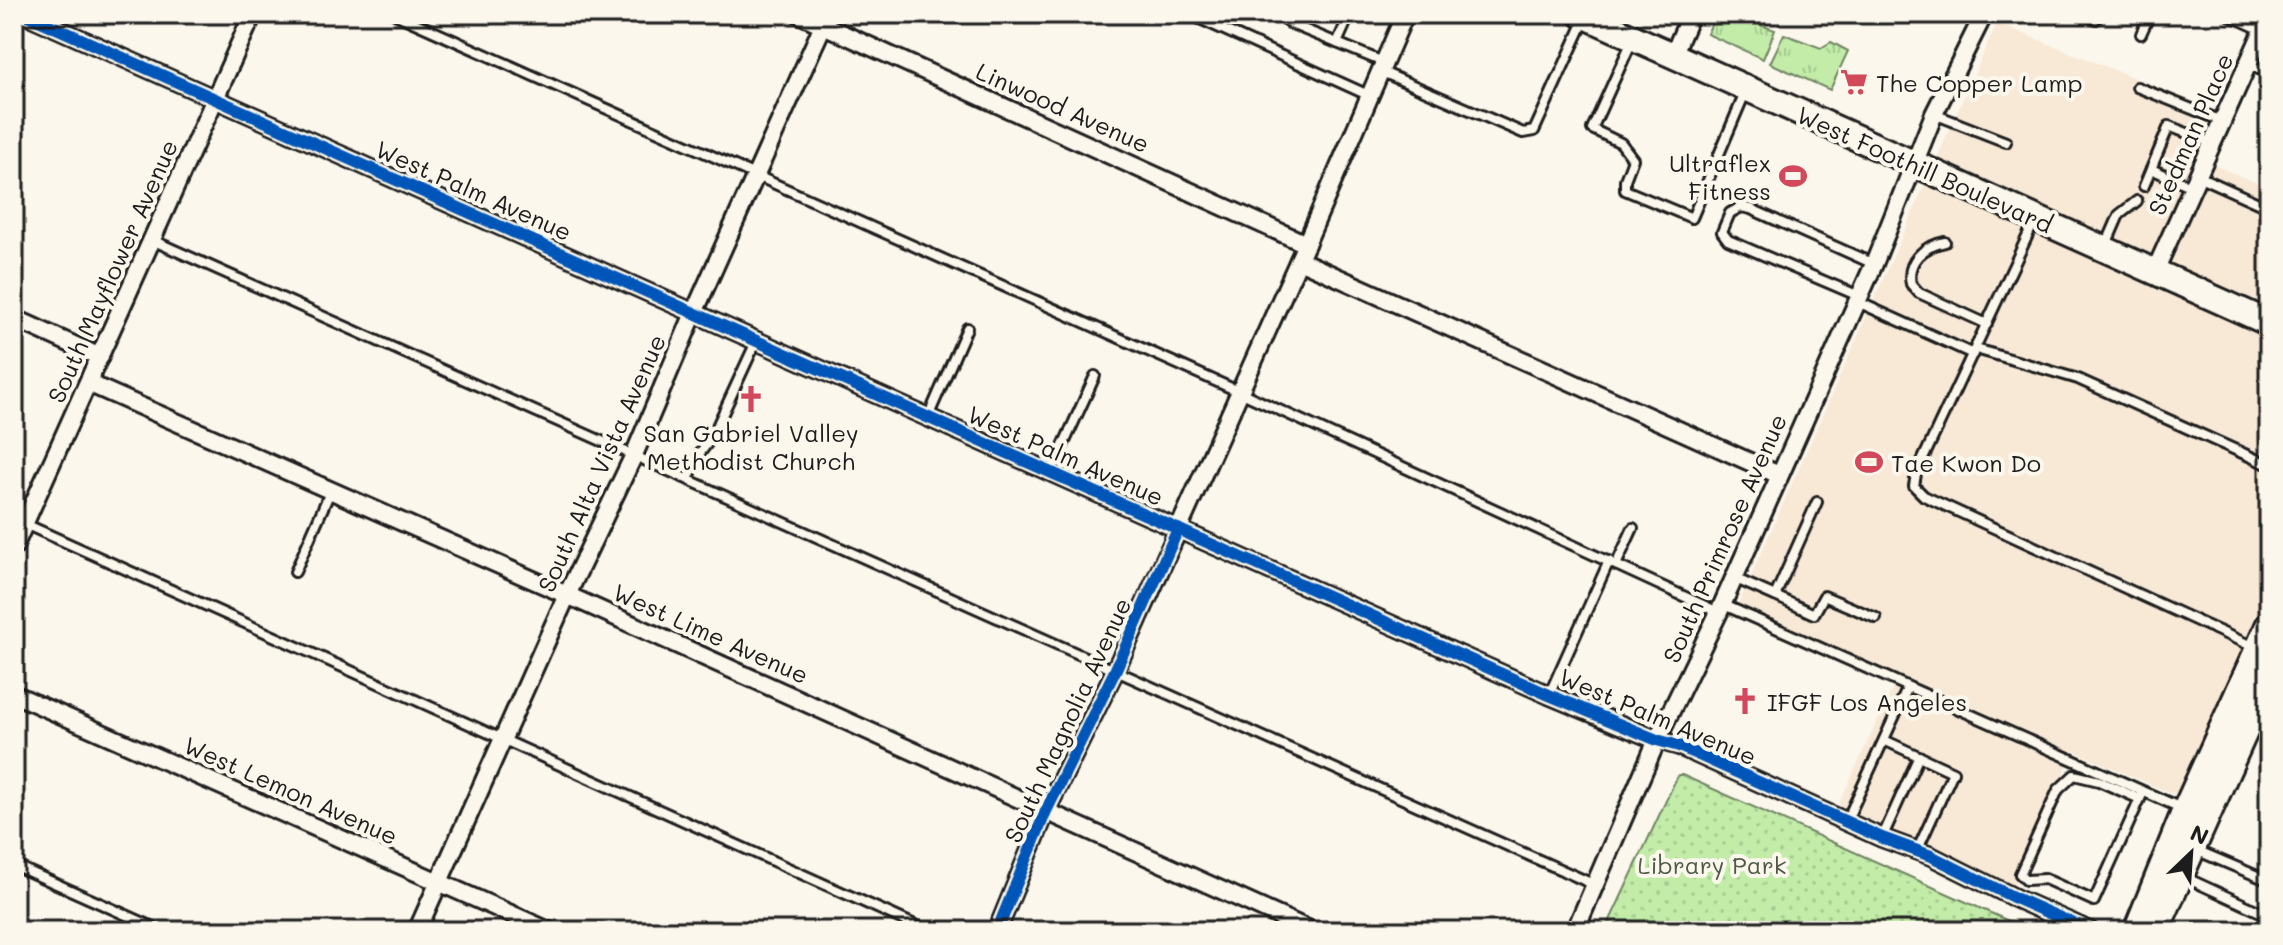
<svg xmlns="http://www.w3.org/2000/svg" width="2283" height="945" viewBox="0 0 2283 945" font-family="Mali,sans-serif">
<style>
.built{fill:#f8e9d6}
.grass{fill:url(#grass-tufts);stroke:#6f8462;stroke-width:2}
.park{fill:url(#park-dots);stroke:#6f8462;stroke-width:2}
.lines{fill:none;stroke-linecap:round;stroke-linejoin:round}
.lane-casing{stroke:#1c1c1c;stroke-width:14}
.street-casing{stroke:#1c1c1c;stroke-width:22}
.secondary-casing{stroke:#1c1c1c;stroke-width:30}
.lane{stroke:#fbf7ec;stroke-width:8}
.street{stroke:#fbf7ec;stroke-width:16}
.secondary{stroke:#fbf7ec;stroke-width:24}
.cycleway-casing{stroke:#fbf7ec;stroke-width:17}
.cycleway{stroke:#0057b8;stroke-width:12}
.labels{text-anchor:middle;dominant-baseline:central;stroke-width:8;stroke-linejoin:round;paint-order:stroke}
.poi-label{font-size:24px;fill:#1c1c1c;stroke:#fbf7ec;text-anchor:start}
.street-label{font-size:24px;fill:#1c1c1c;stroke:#fbf7ec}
.park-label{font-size:24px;fill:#4e5a46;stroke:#fbf7ec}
</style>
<defs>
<pattern id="grass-tufts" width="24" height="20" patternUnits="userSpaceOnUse" patternTransform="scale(2)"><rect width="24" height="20" fill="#c2eca8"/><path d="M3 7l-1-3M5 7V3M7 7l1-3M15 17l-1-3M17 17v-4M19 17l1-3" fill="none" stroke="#a6ca90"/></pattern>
<pattern id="park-dots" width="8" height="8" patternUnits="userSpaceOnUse" patternTransform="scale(2)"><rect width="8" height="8" fill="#c2eca8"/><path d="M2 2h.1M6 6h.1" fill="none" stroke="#a6ca90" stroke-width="1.8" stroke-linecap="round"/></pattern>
</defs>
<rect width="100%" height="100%" fill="#fbf7ec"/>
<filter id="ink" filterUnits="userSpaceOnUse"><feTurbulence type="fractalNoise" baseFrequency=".0125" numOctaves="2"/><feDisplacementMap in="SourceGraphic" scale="16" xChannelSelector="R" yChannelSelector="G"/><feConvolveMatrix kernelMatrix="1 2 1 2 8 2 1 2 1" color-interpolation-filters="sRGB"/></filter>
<g filter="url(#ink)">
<path class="built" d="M1997,23L2217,111L2197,158L2269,188V605L2179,797L2074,751L2013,886L1837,808L1898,676L1738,605Z"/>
<g class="grass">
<path d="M1716,14H1738L1741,18L1775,30L1763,59L1707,34Z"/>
<path d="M1784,34L1821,48L1831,42L1848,51L1830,90L1770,63Z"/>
</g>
<path class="park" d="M1678,775H1682L2031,931H1605Z"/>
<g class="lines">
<g class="lane-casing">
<g id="lane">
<path d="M395,14L1240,392L1718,612"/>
<path d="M1189,14L1368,95"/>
<path d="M1276,14L1291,24L1383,62"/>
<path d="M2085,14L2096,19L2099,14"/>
<path d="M2227,14L2262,30"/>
<path d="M2141,34L2150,14"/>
<path d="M1632,41L1592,129L1621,143L1633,159L1625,180V190L1692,218L1745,93"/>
<path d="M1337,43L1350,14"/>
<path d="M2248,64L2269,74"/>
<path d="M1380,71L1523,133L1534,131L1585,19"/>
<path d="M2137,87L2222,121"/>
<path d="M1934,114L2006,142"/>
<path d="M2151,169L2193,187"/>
<path d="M2198,176L2269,208"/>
<path d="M2144,186L2169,126L2212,143"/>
<path d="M2035,220L1916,474L1914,486L1924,496L2269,654"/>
<path d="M152,240L1595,885"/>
<path d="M1945,242C1924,246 1906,261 1911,284L1919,293L1987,324"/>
<path d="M2106,245L2119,215L2137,201"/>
<path d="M1859,296L1728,240L1722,232L1730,213L1741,207L1751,209L1874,264"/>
<path d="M1858,302L1973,354"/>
<path d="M1976,349L2078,379L2269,465"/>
<path d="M928,417L967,328"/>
<path d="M1051,472L1095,376"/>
<path d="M688,479L700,453L712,437L756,342"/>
<path d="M25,524L928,931"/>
<path d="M1616,565L1633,528"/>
<path d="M295,572L330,492"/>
<path d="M1734,578L1775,596L1817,502"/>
<path d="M1775,596L1814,614L1824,596L1876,618"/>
<path d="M1722,604L2181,808"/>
<path d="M1549,695L1609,561"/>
<path d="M1884,740L1953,772L1917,851"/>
<path d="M2140,799L2099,781L2074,775L2058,790L2020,874L2026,880L2045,879L2094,901L2140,799L2143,792"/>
<path d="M1846,822L1908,687"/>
<path d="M1882,838L1919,756"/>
<path d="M2196,850L2269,881"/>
<path d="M14,865L162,931"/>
<path d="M2182,876L2269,916"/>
</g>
</g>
<g class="street-casing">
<g id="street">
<path d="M25,14L1549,695L1657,740L1679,746L1882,838L1931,856L2017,899L2090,931"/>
<path d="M799,14L1306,244"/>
<path d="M1673,55L1691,14"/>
<path d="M1299,260L1779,475"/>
<path d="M2155,271L2269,17"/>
<path d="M14,318L100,357"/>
<path d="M88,383L567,595L1312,931"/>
<path d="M14,547L253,14"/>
<path d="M14,694L549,931"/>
<path d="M417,931L567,595L634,455L694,313L828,14"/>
<path d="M997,931L1046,811L1115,671L1306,244L1405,14"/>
<path d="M1575,931L1657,740L1719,612L1874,264L1934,114L1984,14"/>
</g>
</g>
<g class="secondary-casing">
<g id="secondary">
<path d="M1581,14L2269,323"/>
<path d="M2136,931L2185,810L2269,624"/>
<path d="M2156,931L2269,678"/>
</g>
</g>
<use href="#lane" class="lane"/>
<use href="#street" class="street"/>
<use href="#secondary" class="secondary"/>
<g class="cycleway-casing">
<g id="cycleway">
<path d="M25,14L1549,695L1657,740L1679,746L1882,838L1931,856L2017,899L2090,931"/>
<path d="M997,931L1046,811L1115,671L1178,529"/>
</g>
</g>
<use href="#cycleway" class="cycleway"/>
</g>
</g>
<defs>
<g id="supermarket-bare" transform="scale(2.16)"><path d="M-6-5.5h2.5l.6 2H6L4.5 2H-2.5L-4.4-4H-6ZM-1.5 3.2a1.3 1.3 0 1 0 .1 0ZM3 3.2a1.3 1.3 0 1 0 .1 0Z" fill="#d1495b" stroke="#fbf7ec" stroke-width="2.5" paint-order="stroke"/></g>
<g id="stadium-bare" transform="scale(2.16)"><path d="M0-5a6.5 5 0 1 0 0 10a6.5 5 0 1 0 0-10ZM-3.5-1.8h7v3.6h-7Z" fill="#d1495b" stroke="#fbf7ec" stroke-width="2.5" paint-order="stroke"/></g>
<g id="church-bare" transform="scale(2.16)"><path d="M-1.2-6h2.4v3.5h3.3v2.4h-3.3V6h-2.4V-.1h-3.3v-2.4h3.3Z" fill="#d1495b" stroke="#fbf7ec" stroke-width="2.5" paint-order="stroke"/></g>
</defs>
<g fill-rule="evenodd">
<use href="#supermarket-bare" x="1854" y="82"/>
<use href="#stadium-bare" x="1793" y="176"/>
<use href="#church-bare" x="751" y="399"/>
<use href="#stadium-bare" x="1869" y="462"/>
<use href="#church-bare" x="1745" y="701"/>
</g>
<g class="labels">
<g class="poi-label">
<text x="1876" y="82">The Copper Lamp</text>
<text x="1771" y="162" text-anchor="end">Ultraflex<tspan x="1771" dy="28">Fitness</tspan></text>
<text x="751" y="432" text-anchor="middle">San Gabriel Valley<tspan x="751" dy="28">Methodist Church</tspan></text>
<text x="1891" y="462">Tae Kwon Do</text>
<text x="1767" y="701">IFGF Los Angeles</text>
</g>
<g class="street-label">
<text transform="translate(1063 107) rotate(24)">Linwood Avenue</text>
<text transform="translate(2190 134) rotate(-66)">Stedman Place</text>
<text transform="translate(1925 169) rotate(24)">West Foothill Boulevard</text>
<text transform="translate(474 190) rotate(24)">West Palm Avenue</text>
<text transform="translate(112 271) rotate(-66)">South Mayflower Avenue</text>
<text transform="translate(1066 455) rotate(24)">West Palm Avenue</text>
<text transform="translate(601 463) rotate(-66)">South Alta Vista Avenue</text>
<text transform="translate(1724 538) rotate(-66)">South Primrose Avenue</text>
<text transform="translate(711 633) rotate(24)">West Lime Avenue</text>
<text transform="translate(1658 716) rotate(23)">West Palm Avenue</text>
<text transform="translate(1067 720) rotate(-65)">South Magnolia Avenue</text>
<text transform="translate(291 790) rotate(24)">West Lemon Avenue</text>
</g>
<g class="park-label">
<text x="1712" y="864">Library Park</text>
</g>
</g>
<rect width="2283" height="945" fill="none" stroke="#fbf7ec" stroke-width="48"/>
<rect x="24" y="24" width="2235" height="897" fill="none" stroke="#1c1c1c" stroke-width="3" filter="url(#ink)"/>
<g transform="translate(2191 853) rotate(25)" stroke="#fbf7ec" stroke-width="6" paint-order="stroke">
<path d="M0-6L14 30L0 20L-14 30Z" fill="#1c1c1c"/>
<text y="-12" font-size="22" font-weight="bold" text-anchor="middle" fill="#1c1c1c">N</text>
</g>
</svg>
